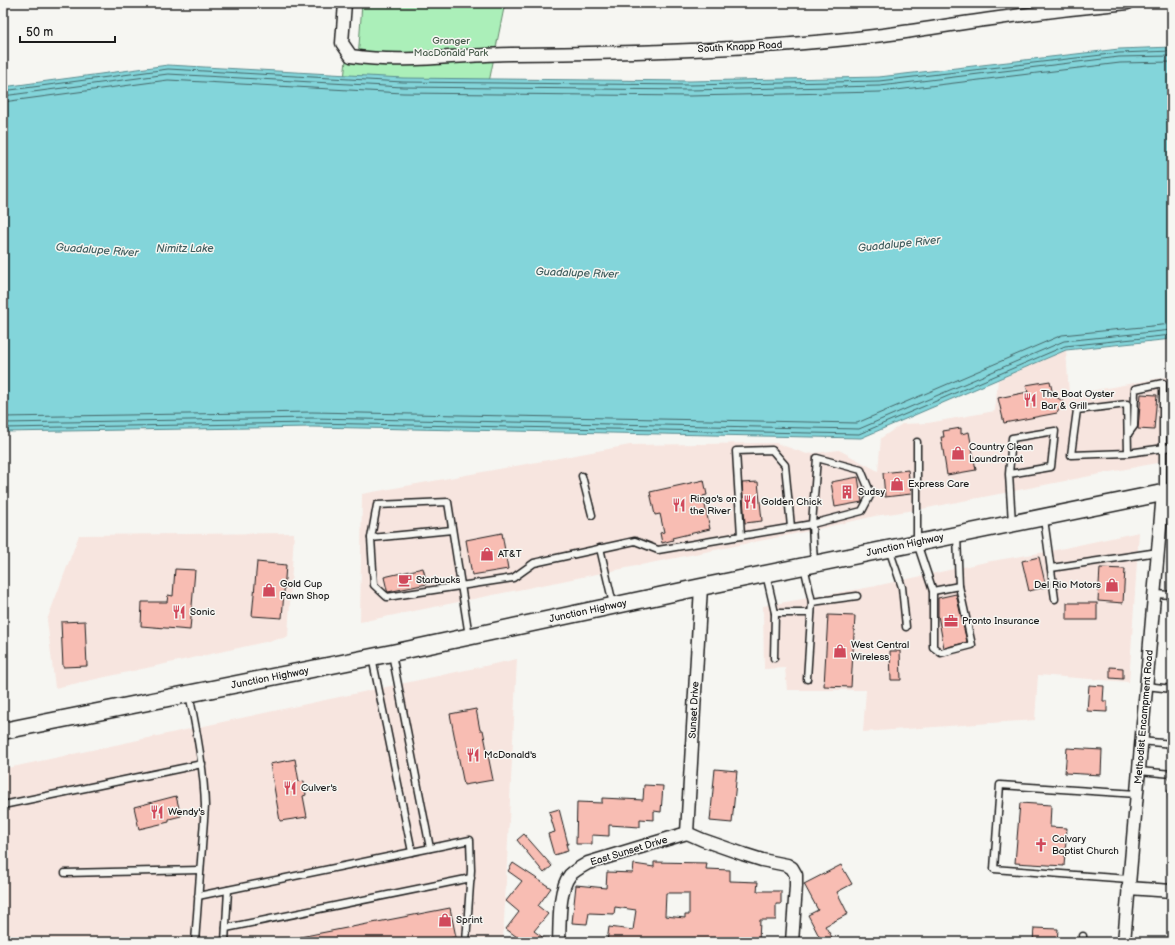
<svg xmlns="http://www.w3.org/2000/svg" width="1175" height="945" viewBox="0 0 1175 945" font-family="'Balsamiq Sans',sans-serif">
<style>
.built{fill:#f7e5df}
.green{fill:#abefb9;stroke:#64866a}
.water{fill:#83d5da;stroke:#5a8b8e}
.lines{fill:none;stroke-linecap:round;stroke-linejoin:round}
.shore{stroke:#456668;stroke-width:1}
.building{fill:#f8bdb3;stroke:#1c1c1c;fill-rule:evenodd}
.lane-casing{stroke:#1c1c1c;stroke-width:9}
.street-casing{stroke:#1c1c1c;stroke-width:15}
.secondary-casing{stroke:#1c1c1c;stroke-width:19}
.lane{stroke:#f6f6f2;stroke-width:6}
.street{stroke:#f6f6f2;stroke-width:12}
.secondary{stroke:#f6f6f2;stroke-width:16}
.labels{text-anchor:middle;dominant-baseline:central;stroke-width:3;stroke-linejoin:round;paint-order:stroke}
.park-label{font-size:10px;fill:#475b4b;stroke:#f6f6f2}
.street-label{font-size:10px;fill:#1c1c1c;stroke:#f6f6f2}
.poi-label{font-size:10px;fill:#1c1c1c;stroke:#f6f6f2;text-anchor:start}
.water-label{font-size:11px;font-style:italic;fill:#405d5e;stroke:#f6f6f2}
</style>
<rect width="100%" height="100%" fill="#f6f6f2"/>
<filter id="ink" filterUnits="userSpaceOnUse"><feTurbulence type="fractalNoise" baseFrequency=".025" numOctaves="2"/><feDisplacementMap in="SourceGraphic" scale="8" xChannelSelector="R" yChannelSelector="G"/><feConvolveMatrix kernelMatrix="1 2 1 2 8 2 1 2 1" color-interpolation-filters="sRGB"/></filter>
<g filter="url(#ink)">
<g class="built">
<path d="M1066,350L1069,395L1172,376V460L922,509L875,516L809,531L360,622L362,494L630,445L776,443L807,454L839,450L878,471L881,438L902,424L928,423L995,411L998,380Z"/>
<path d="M1139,532L1129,682L1038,675L1035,720L863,732L866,690H787L785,668L764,669L763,606L871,587L986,562L1046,552Z"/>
<path d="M294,533L288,637L55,688L47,620L79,535Z"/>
<path d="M517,659L503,942H3V769Z"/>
</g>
<path class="green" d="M362,3H505L487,92L343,89L346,60H358Z"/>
<path class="water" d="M1172,47V339L1066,350L861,438L312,427L3,432V87L168,65L403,78L690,81L879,77L1119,49Z"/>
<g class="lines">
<g class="shore">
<path d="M3,91L168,69L403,82L690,85L879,81L1119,53L1172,51"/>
<path d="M3,96L168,74L403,87L690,90L880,86L1119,57L1172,56"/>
<path d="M3,102L168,80L403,93L690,96L880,92L1120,63L1172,62"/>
<path d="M3,417L312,412L857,423L1062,335L1172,324"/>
<path d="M3,423L312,418L859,429L1064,341L1172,330"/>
<path d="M3,428L312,423L859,434L1065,346L1172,335"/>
</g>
</g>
<g class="building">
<path d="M1050,381L1053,395L1064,402L1057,413L1004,423L998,398L1028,392L1026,385Z"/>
<path d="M1141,394L1157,395L1154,430L1138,429Z"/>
<path d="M961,428V434L969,432L976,470L947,475L941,437H944L943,431Z"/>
<path d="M908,470L911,494L885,497L883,473Z"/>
<path d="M858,477L862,502L835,507L831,482Z"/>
<path d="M704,480L707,495L703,496L710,529L672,538L673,540L662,543L660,533L664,532L660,514L655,515L650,492Z"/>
<path d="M758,482L762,521L745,523L742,483Z"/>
<path d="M502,533L508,569L472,575L466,540Z"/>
<path d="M1039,557L1046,587L1029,591L1022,561Z"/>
<path d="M257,562L286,565L282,618L252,616Z"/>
<path d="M423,568L427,584L388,592L387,590L384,577Z"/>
<path d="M1100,568L1125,569L1123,603L1098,601Z"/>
<path d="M175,569L195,570L190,630L141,626L142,602H167L168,595L173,596Z"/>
<path d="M956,594L967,642L944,648L938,615V598Z"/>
<rect x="1067" y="603" width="30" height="17"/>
<path d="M828,615L855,616L851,687L824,686Z"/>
<path d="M85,621L87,666L63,667L61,622Z"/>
<path d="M890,651H900L901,680H891Z"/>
<path d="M1110,667L1123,668V679L1110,678Z"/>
<path d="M1089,685L1104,686L1103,701H1107V712L1087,711Z"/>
<path d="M476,709L480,730H483L493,780L464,785L450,714Z"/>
<path d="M1067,748L1102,750L1101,775L1065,773Z"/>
<path d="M295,759L299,782L304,781L306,795L303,796L307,817L280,821L270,764Z"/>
<path d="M715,769L737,771L732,823L710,821Z"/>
<path d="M644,785L663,786L661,812L654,811V820L640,819V827L609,825V836L592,835V844H576L577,802L602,803V798L643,800Z"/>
<path d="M176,796L181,816L169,819V822L139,829L134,807Z"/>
<path d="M1020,803L1051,805L1050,827L1067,828L1064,866L1015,863Z"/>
<path d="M559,809L568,844H566L568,851L554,855L548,834L555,832L549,812Z"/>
<path d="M524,834L552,866L544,873L517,840Z"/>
<path d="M654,862L707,863L706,869L730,870V881L758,882L757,891H781V904H776V920H760L759,942H607L609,927L633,930L636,910L615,907L614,914L589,913L587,924L572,923L576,885L606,888L607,872L633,873L634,864L654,867ZM666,893H689V915H685V918L665,916Z"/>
<path d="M513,863L551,888L538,906L548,914L534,931L549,942H524L506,929L519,912L506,901L522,881L508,871Z"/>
<path d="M841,865L852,884L837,892L848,914L825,926L835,942H822L808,915L818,910L804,884Z"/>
<path d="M450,908L456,937L451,938L452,942H301L300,937Z"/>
<path d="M1034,928L1058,929L1057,942H1033Z"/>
</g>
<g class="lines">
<g class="lane-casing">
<g id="lane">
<path d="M1128,434L1134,426L1135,389L1163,383V491"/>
<path d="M917,442V543L933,591V647L941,653L972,645L959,586L957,536"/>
<path d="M1128,453L1127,404L1077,410L1071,455L1128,453L1172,447"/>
<path d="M1009,474L1051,467L1055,431L1012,438L1009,474L1012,523"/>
<path d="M582,476L592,515"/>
<path d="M1044,519L1055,599"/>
<path d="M741,536L736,451L772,450L785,465L791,527"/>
<path d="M371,538L452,530"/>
<path d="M600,548L613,604"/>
<path d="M889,549L902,587L906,627"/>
<path d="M804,566L812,602L807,679"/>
<path d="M1051,568L1158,552"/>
<path d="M766,574L775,613"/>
<path d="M933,591L959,586"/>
<path d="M1155,594L1172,595"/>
<path d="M812,602L857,596"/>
<path d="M469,636L448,502L377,505L371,538L374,585L387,597L513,578L534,563L635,541L658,550L812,524L862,511L871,494L861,470L817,458L812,524L814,564"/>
<path d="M392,654L430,848"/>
<path d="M372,657L412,852"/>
<path d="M774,658L775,613H811"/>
<path d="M1146,686L1172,689"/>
<path d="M189,694C197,731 204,768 205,806L195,942"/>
<path d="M1141,741L1172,744"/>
<path d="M1139,771L1172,774"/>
<path d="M1172,791V798"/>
<path d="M3,805L202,764"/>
<path d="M65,873L200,870"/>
<path d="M1129,879L994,869L1000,785L1137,794"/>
<path d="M198,896L470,840L471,870L466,942"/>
<path d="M226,928L471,878"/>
<path d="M225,942L228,890"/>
<path d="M1083,942V936"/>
</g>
</g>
<g class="street-casing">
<g id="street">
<path d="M345,3L342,43L351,56C404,64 458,55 511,54C635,53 760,50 883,35C922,30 960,23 999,18C1042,12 1085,7 1128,3"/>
<path d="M687,833L701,587"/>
<path d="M687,833L703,840L743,854L762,860L787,865L792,868L796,875V886L792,942"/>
<path d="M1128,888L1172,891"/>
<path d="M559,942C560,923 558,890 570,875C575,870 581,867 588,863L687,833"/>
<path d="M1124,942L1163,493"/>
</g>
</g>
<g class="secondary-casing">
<path id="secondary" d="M3,731L392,653L701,587L1172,491"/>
</g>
<use href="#lane" class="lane"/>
<use href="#street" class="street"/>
<use href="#secondary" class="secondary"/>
</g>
</g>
<defs>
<g id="restaurant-bare" transform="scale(1.08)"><path d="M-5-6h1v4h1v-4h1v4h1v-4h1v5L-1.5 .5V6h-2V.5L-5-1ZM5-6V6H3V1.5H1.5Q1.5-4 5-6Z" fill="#d1495b" stroke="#f6f6f2" stroke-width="2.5" paint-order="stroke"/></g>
<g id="shop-bare" transform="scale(1.08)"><path d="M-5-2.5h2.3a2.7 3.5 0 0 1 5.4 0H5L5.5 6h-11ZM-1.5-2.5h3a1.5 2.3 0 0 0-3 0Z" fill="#d1495b" stroke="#f6f6f2" stroke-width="2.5" paint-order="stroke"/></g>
<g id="building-bare" transform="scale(1.08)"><path d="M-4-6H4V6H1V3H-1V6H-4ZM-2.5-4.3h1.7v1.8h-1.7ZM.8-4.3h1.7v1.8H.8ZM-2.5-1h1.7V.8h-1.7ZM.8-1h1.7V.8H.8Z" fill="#d1495b" stroke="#f6f6f2" stroke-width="2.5" paint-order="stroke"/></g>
<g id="cafe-bare" transform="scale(1.08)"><path d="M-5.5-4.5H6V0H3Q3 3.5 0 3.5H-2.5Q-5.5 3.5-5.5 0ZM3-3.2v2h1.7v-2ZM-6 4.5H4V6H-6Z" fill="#d1495b" stroke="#f6f6f2" stroke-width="2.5" paint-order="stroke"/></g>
<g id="office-bare" transform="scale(1.08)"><path d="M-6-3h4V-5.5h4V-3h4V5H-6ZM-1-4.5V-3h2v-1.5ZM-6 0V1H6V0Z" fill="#d1495b" stroke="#f6f6f2" stroke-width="2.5" paint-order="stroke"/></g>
<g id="church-bare" transform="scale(1.08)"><path d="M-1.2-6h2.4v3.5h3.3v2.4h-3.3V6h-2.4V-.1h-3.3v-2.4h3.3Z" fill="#d1495b" stroke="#f6f6f2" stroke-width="2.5" paint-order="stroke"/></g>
</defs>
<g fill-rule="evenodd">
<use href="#restaurant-bare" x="1030" y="400"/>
<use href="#shop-bare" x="958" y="453"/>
<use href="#shop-bare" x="897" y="484"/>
<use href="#building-bare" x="847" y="492"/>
<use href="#restaurant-bare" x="750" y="502"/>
<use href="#restaurant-bare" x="679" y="505"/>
<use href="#shop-bare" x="487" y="554"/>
<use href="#cafe-bare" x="405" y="580"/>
<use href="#shop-bare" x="1112" y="585"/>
<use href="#shop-bare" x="269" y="590"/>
<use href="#restaurant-bare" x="179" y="612"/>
<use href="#office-bare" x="951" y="621"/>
<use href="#shop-bare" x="840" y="651"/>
<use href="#restaurant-bare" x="473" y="755"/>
<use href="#restaurant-bare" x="290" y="788"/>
<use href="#restaurant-bare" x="157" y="812"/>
<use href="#church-bare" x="1041" y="845"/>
<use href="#shop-bare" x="445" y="920"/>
</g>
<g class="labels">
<g class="park-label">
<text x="451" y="41">Granger<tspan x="451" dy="12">MacDonald Park</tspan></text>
</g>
<g class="street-label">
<text transform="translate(740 47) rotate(-3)">South Knapp Road</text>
<text transform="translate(905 545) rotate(-12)">Junction Highway</text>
<text transform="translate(588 611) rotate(-12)">Junction Highway</text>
<text transform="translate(270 678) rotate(-11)">Junction Highway</text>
<text transform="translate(694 710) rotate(-87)">Sunset Drive</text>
<text transform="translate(1144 717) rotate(-85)">Methodist Encampment Road</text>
<text transform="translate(629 851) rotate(-17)">East Sunset Drive</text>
</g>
<g class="poi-label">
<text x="1041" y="394">The Boat Oyster<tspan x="1041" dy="12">Bar &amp; Grill</tspan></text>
<text x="969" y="447">Country Clean<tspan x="969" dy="12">Laundromat</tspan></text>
<text x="908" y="484">Express Care</text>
<text x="858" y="492">Sudsy</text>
<text x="690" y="499">Ringo's on<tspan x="690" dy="12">the River</tspan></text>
<text x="761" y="502">Golden Chick</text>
<text x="498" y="554">AT&amp;T</text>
<text x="416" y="580">Starbucks</text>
<text x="280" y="584">Gold Cup<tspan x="280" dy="12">Pawn Shop</tspan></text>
<text x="1101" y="585" text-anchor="end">Del Rio Motors</text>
<text x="190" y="612">Sonic</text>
<text x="962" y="621">Pronto Insurance</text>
<text x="851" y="645">West Central<tspan x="851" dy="12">Wireless</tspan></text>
<text x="484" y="755">McDonald's</text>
<text x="301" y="788">Culver's</text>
<text x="168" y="812">Wendy's</text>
<text x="1052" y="839">Calvary<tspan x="1052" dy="12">Baptist Church</tspan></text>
<text x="456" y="920">Sprint</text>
</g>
<g class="water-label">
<text transform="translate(899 244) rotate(-6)">Guadalupe River</text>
<text x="185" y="248">Nimitz Lake</text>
<text transform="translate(97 250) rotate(4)">Guadalupe River</text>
<text transform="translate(577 273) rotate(2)">Guadalupe River</text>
</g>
</g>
<rect width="1175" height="945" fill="none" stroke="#f6f6f2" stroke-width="16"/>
<rect x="8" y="8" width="1159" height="929" fill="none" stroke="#1c1c1c" stroke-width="1.5" filter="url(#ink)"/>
<path d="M20 36v6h95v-6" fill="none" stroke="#1c1c1c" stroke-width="2"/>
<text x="26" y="36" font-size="12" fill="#1c1c1c" stroke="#f6f6f2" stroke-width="3" paint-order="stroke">50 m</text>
</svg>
